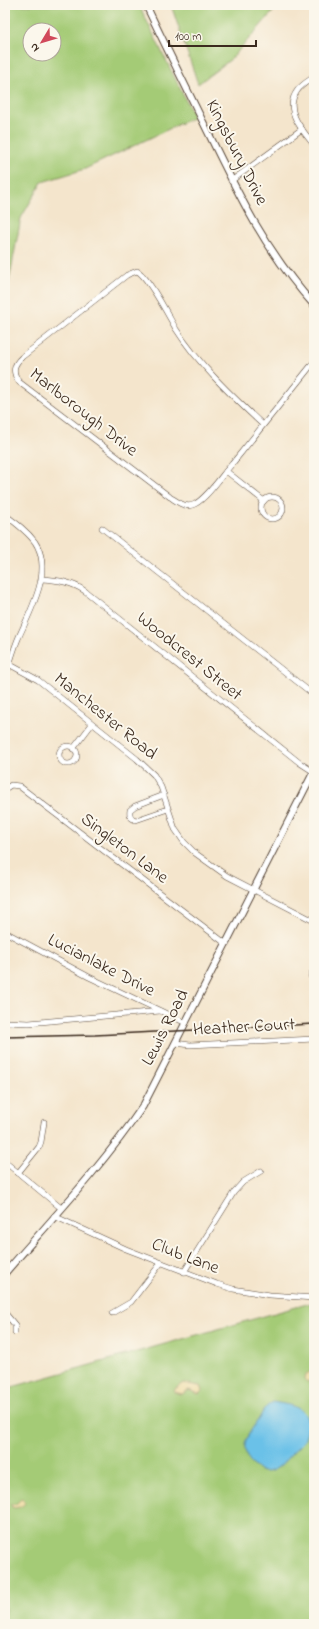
<svg xmlns="http://www.w3.org/2000/svg" width="319" height="1629" viewBox="0 0 319 1629" font-family="'Indie Flower',sans-serif">
<style>
.green{fill:#a4cb76;stroke:#707a4a;fill-rule:evenodd}
.sand{fill:#eeda9e;stroke:#94825e}
.water{fill:#6bc1e8;stroke:#537683}
.lines{fill:none;stroke-linecap:round;stroke-linejoin:round}
.minor-casing{stroke:#574638;stroke-width:6}
.tertiary-casing{stroke:#574638;stroke-width:8}
.minor{stroke:#fff;stroke-width:5}
.tertiary{stroke:#fff;stroke-width:6}
.rail{stroke:#3b2a1e;stroke-width:1.5}
.labels{text-anchor:middle;dominant-baseline:central;stroke-width:4;stroke-linejoin:round;paint-order:stroke}
.street-label{font-size:18px;fill:#3b2a1e;stroke:#fbf7ec}
</style>
<rect width="100%" height="100%" fill="#fbf7ec"/>
<filter id="ink" filterUnits="userSpaceOnUse"><feTurbulence type="fractalNoise" baseFrequency=".025" numOctaves="2"/><feDisplacementMap in="SourceGraphic" scale="8" xChannelSelector="R" yChannelSelector="G"/><feConvolveMatrix kernelMatrix="1 2 1 2 8 2 1 2 1" color-interpolation-filters="sRGB"/></filter>
<filter id="wash" filterUnits="userSpaceOnUse"><feTurbulence type="fractalNoise" baseFrequency=".012" numOctaves="4" result="noise"/><feDisplacementMap in="SourceGraphic" scale="16" xChannelSelector="R" yChannelSelector="G"/><feGaussianBlur stdDeviation="0.9" result="paint"/><feColorMatrix in="noise" values="0 0 0 0 0 0 0 0 0 0 0 0 0 0 0 0 0 1.4 0 .05"/><feComposite in="paint" operator="in"/></filter>
<g filter="url(#wash)">
<rect width="100%" height="100%" fill="#f4e5cc"/>
<g class="green">
<path d="M5,5H139L194,117L85,169L42,182L21,218L7,291L5,292ZM30,30H54V54H30Z"/>
<path d="M171,5H279L231,59L198,84Z"/>
<path d="M314,1302V1624H5V1389Z"/>
</g>
<g class="sand">
<path d="M314,1369L313,1379L307,1382L304,1379L305,1375Z"/>
<path d="M183,1383L200,1386L202,1391L199,1394L189,1390L182,1394L174,1392L175,1389Z"/>
<path d="M22,1498L25,1503C22,1507 16,1509 12,1507L11,1504H16Z"/>
</g>
<path class="water" d="M273,1402C289,1405 309,1406 308,1427C307,1432 306,1437 304,1441C300,1446 295,1449 291,1454C285,1461 277,1471 267,1472C261,1473 257,1469 254,1466C237,1448 247,1436 258,1420C263,1412 264,1407 273,1402Z"/>
</g>
<g filter="url(#ink)">
<g class="lines">
<g class="minor-casing">
<g id="minor">
<path d="M314,77C308,81 301,85 297,91C283,110 303,131 314,145"/>
<path d="M231,181L302,129"/>
<path d="M263,425C233,397 198,364 176,329C169,317 148,276 137,271L127,275L22,357C13,365 12,372 19,382L170,497C178,502 186,509 195,504C208,497 222,475 232,464C259,430 287,396 314,362"/>
<path d="M226,471L264,501"/>
<circle cx="272" cy="508" r="11"/>
<path d="M5,515C16,523 27,531 35,542C54,571 30,611 18,639C13,651 10,664 5,676"/>
<path d="M102,528L314,695"/>
<path d="M42,579C58,580 72,582 85,591L300,763L314,772"/>
<path d="M5,662L38,680L137,759L154,775L161,787L175,829L184,842L195,853L227,876L314,921"/>
<circle cx="68" cy="755" r="9"/>
<path d="M73,749L92,724"/>
<path d="M5,789L11,785L19,786L225,943"/>
<path d="M164,795L135,806L130,810C129,816 131,819 136,820L168,809"/>
<path d="M5,932L89,977L186,1023"/>
<path d="M311,976L314,969"/>
<path d="M5,1022L29,1023L160,1011"/>
<path d="M176,1043L190,1045L314,1039"/>
<path d="M5,1162L61,1208"/>
<path d="M18,1173L39,1147L41,1142L44,1122"/>
<path d="M54,1216L126,1249L217,1284L233,1289L270,1295L314,1298"/>
<path d="M184,1272L234,1192L243,1182L261,1171"/>
<path d="M5,1313L15,1325V1332"/>
<path d="M112,1313L131,1302L161,1263"/>
</g>
</g>
<g class="tertiary-casing">
<g id="tertiary">
<path d="M146,5C166,47 187,89 207,130C238,194 266,252 314,305"/>
<path d="M5,1273C52,1219 103,1165 143,1106L314,771"/>
</g>
</g>
<use href="#minor" class="minor"/>
<use href="#tertiary" class="tertiary"/>
<path class="rail" d="M5,1037L95,1035L314,1024"/>
</g>
</g>
<g class="labels">
<g class="street-label">
<text transform="translate(236 153) rotate(63)">Kingsbury Drive</text>
<text transform="translate(83 413) rotate(38)">Marlborough Drive</text>
<text transform="translate(189 657) rotate(39)">Woodcrest Street</text>
<text transform="translate(105 717) rotate(39)">Manchester Road</text>
<text transform="translate(124 849) rotate(37)">Singleton Lane</text>
<text transform="translate(101 966) rotate(27)">Lucianlake Drive</text>
<text transform="translate(166 1028) rotate(-63)">Lewis Road</text>
<text transform="translate(244 1028) rotate(-3)">Heather Court</text>
<text transform="translate(185 1257) rotate(21)">Club Lane</text>
</g>
</g>
<rect width="319" height="1629" fill="none" stroke="#fbf7ec" stroke-width="20"/>
<g transform="translate(42 42) rotate(232)"><circle r="19" fill="#fbf7ec" stroke="#aea59a"/>
<path d="M0-3L7 15L0 10L-7 15Z" fill="#d1495b"/>
<text y="-6" font-size="11" font-weight="bold" text-anchor="middle" fill="#3b2a1e">N</text>
</g>
<path d="M169 40v6h87v-6" fill="none" stroke="#3b2a1e" stroke-width="2"/>
<text x="175" y="40" font-size="12" fill="#3b2a1e" stroke="#fbf7ec" stroke-width="3" paint-order="stroke">100 m</text>
</svg>
